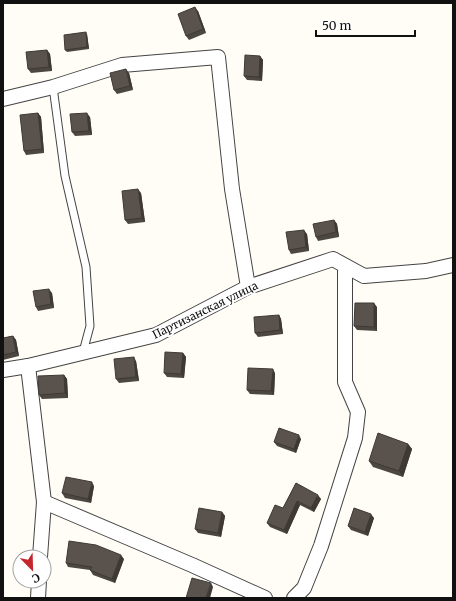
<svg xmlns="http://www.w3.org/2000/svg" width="456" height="601" viewBox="0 0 456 601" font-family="Merriweather,serif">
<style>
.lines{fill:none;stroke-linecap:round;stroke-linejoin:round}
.service-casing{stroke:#444;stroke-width:9}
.minor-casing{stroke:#444;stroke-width:16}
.service{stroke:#fff;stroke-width:7}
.minor{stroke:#fff;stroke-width:14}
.wall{fill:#4d4742}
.shaded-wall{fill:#3f3936}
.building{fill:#5a524d;stroke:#3f3936}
.labels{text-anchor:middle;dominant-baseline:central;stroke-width:4;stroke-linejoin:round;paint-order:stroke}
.street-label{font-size:11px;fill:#111;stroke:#fff}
</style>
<rect width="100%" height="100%" fill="#fffdf5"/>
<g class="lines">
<g class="service-casing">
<path id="service" d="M53,87L65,176L86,267L90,326L83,352"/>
</g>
<g class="minor-casing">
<g id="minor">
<path d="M3,99L53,87L122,65L218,57L232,189L248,287"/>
<path d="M28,366L44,502L40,557"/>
<path d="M3,370L28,366L156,335L248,287L333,259L364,276L426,271L453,265"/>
<path d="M44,502L192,565L265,598"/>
<path d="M38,598L39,581"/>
<path d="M294,598L304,588L321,546L355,438L358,412L345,382V266"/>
</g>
</g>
<use href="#service" class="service"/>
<use href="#minor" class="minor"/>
</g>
<g class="wall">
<path d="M198,11L206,33L189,40L186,36Z"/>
<path d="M87,34L89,49L67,52L65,50Z"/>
<path d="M47,50L50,54L52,71L31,73L28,69Z"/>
<path d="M260,56L263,60L262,81L247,80L244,76Z"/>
<path d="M129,73L133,90L117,94L114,90Z"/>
<path d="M38,113L41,117L44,153L26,155L24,151Z"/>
<path d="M90,117L92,135L75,136L72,132Z"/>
<path d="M141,193L145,222L128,224L125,220Z"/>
<path d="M334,220L337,224L339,237L318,241L316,237Z"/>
<path d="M307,234L309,251L291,254L289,250Z"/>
<path d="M52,293L54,308L38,311L36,307Z"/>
<path d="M377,307V331L357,330L354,326Z"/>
<path d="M279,315L281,319L283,334L258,337L255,333Z"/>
<path d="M13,336L16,340L19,356L3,360V338Z"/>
<path d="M183,353L186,357L184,378L167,377L164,373Z"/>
<path d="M136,361L139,381L119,383L116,379Z"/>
<path d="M275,373L274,395L250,394L247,390Z"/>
<path d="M64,375L67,379L68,398L42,399L39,395Z"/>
<path d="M301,439L296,453L277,446L274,442Z"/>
<path d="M408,444L412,449L403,477L373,467L369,461Z"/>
<path d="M296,483L321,499L314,512L300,505L287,534L270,527L267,523L283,508Z"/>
<path d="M94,486L91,503L65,498L62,493Z"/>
<path d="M222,512L225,516L221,537L198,533L195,529Z"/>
<path d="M374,518L368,536L351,530L348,526Z"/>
<path d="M124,559L115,583L93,575L90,570L68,567L66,563Z"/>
</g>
<g class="shaded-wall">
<path d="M195,7L198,11L206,33L203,29Z"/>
<path d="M86,32L87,34L89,49L87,47Z"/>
<path d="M47,50L50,54L52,71L49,67Z"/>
<path d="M260,56L263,60L262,81L259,77Z"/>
<path d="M126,69L129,73L133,90L130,86Z"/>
<path d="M38,113L41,117L44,153L42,149Z"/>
<path d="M87,113L90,117L92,135L89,131Z"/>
<path d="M138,189L141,193L145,222L142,218Z"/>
<path d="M334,220L337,224L339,237L336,232Z"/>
<path d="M304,230L307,234L309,251L306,247Z"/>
<path d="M49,289L52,293L54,308L51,304Z"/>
<path d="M374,303L377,307V331L374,327Z"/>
<path d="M279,315L281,319L283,334L280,330Z"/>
<path d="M13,336L16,340L19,356L16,352Z"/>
<path d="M183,353L186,357L184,378L181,374Z"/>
<path d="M134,357L136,361L139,381L136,377Z"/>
<path d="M273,369L275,373L274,395L271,391Z"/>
<path d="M64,375L67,379L68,398L65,393Z"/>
<path d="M299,435L301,439L296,453L294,449Z"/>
<path d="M408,444L412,449L403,477L399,471Z"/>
<path d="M92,482L94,486L91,503L88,499Z"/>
<path d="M318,495L321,499L314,512L311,508Z"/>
<path d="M297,501L300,505L287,534L284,530Z"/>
<path d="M222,512L225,516L221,537L218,533Z"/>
<path d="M371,514L374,518L368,536L365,532Z"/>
<path d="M121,555L124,559L115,583L112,579Z"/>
<path d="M211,583L213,587L210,598H207L206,597Z"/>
</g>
<g class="building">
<path d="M195,7L203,29L186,36L178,14Z"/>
<path d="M86,32L87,47L65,50L64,35Z"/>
<path d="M47,50L49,67L28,69L26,52Z"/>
<path d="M245,55L260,56L259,77L244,76Z"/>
<path d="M126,69L130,86L114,90L110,73Z"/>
<path d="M38,113L42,149L24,151L20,115Z"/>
<path d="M87,113L89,131L72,132L70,114Z"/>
<path d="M138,189L142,218L125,220L122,191Z"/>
<path d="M334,220L336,232L316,237L313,224Z"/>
<path d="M304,230L306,247L289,250L286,232Z"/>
<path d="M49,289L51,304L36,307L33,291Z"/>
<path d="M355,303H374V327L354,326Z"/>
<path d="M279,315L280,330L255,333L254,317Z"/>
<path d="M13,336L16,352L3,355V338Z"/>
<path d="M165,352L183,353L181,374L164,373Z"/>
<path d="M134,357L136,377L116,379L114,359Z"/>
<path d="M248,368L273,369L271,391L247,390Z"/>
<path d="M64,375L65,393L39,395L38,376Z"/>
<path d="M279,428L299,435L294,449L274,442Z"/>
<path d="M378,433L408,444L399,471L369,461Z"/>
<path d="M66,477L92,482L88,499L62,493Z"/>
<path d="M296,483L318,495L311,508L297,501L284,530L267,523L275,505L283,508Z"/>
<path d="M199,508L222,512L218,533L195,529Z"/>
<path d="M354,508L371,514L365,532L348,526Z"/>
<path d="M69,541L96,545L121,555L112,579L90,570L92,567L66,563Z"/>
<path d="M192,578L211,583L206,597L207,598H186Z"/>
</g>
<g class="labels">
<g class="street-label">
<text transform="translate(205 310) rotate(-26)">Партизанская улица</text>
</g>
</g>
<rect width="456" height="601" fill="none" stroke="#111111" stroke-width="8"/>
<g transform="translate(32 569) rotate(157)"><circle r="19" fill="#ffffff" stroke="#a0a0a0"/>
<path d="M0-3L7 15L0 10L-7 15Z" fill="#c4262e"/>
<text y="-6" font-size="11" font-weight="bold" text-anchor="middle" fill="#111111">С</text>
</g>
<path d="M316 30v6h99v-6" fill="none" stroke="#111111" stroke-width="2"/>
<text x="322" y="30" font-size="12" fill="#111111" stroke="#ffffff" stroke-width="3" paint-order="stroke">50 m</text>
</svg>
